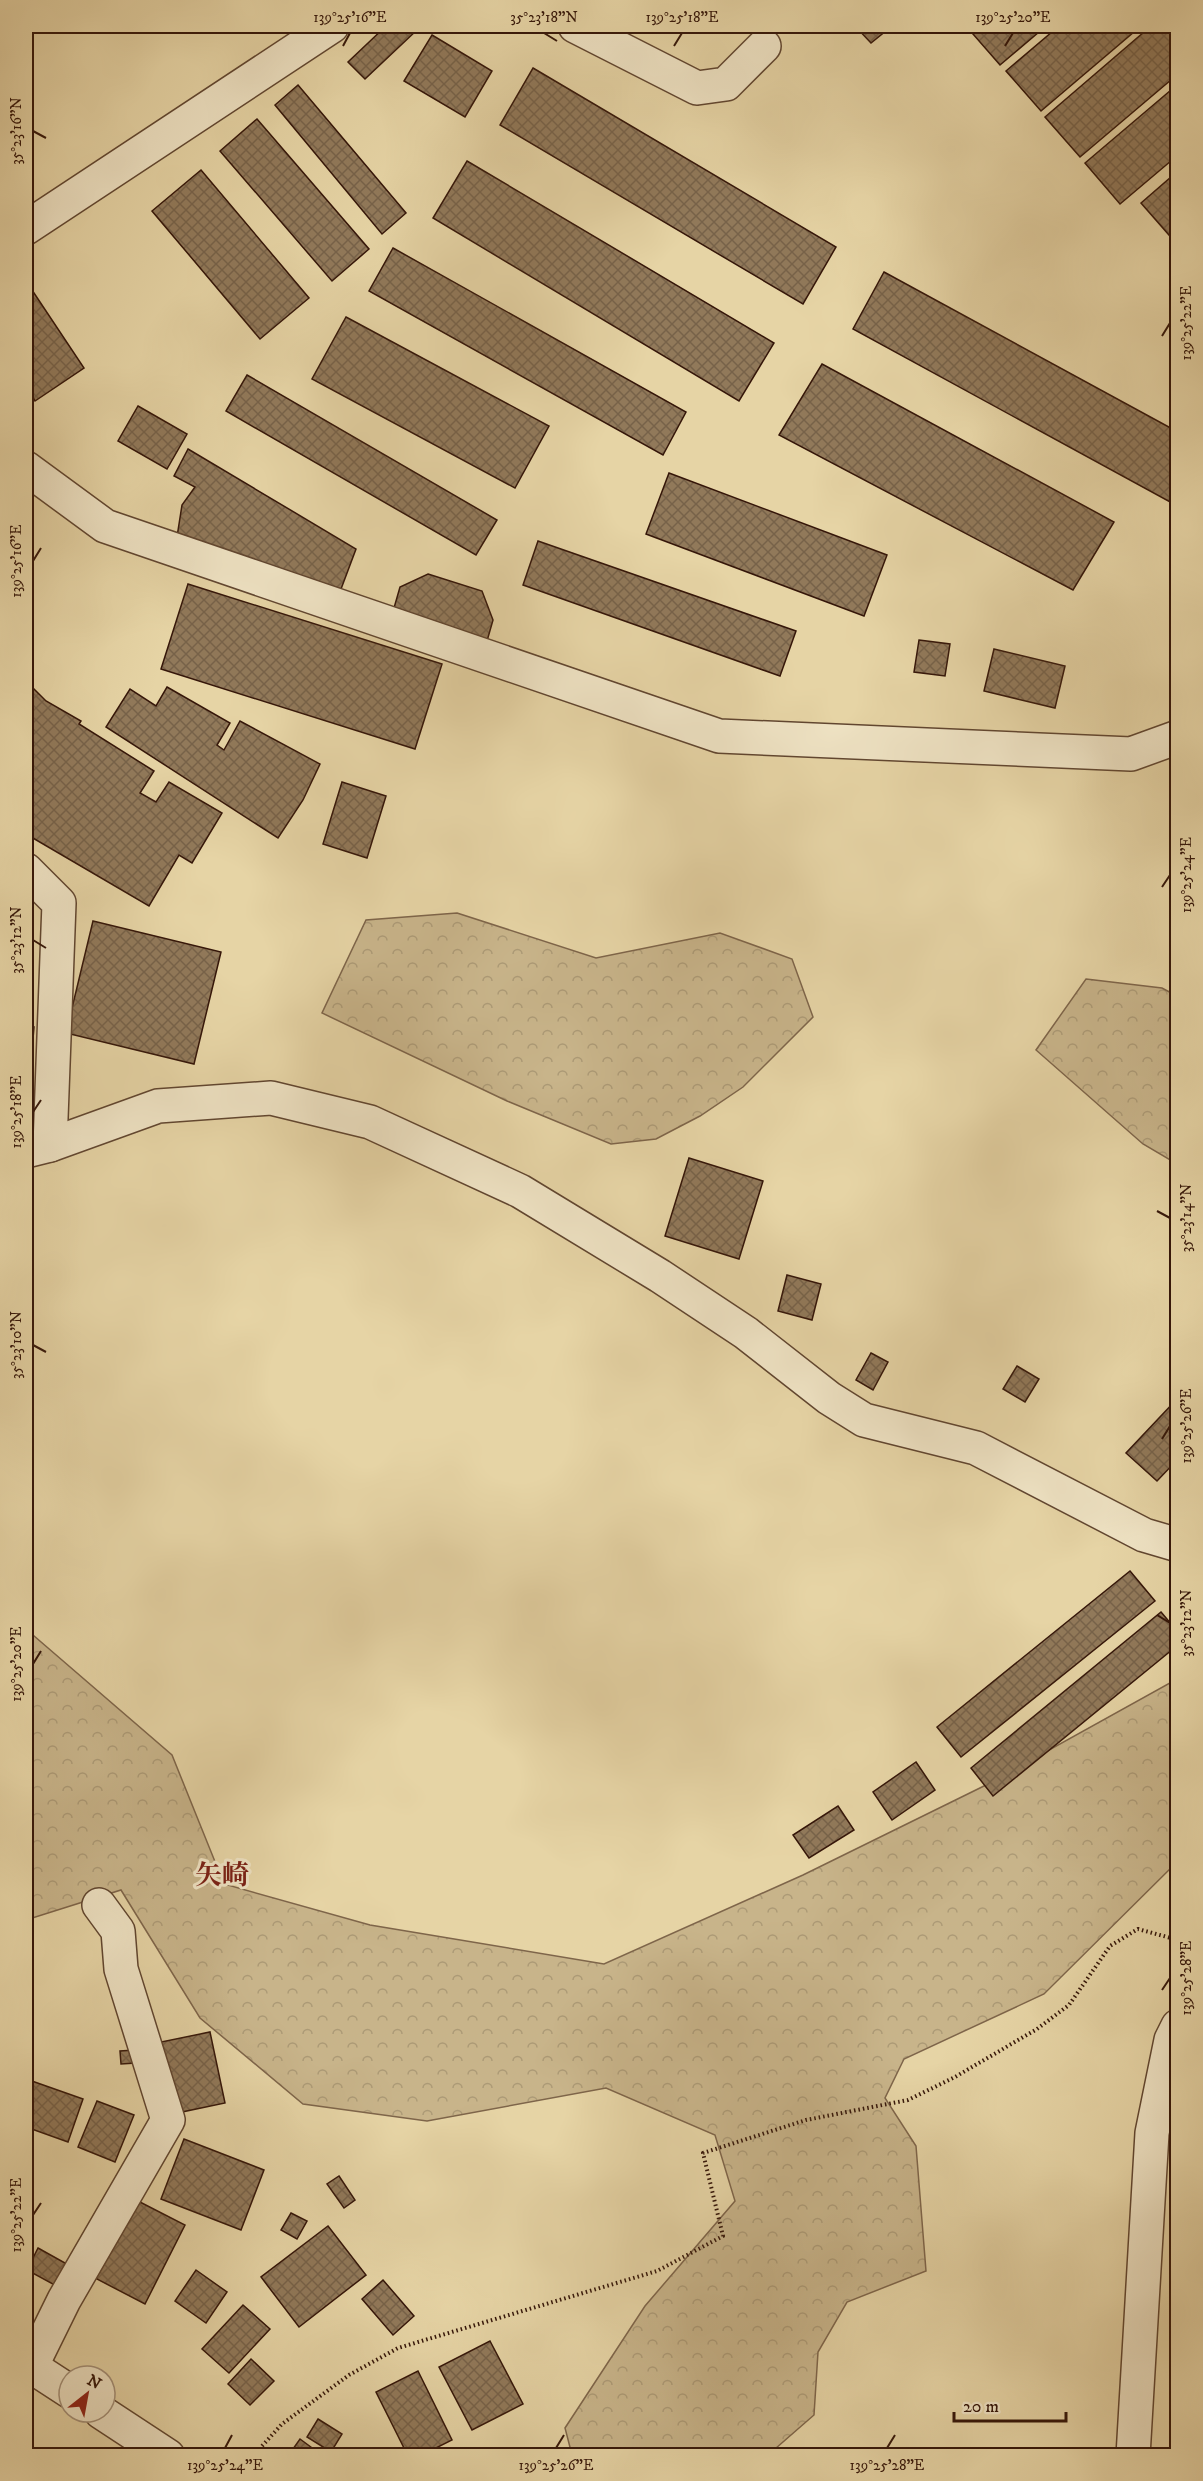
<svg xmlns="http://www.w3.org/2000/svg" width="1203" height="2481" viewBox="0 0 1203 2481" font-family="'IM FELL DW Pica','Noto Serif JP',serif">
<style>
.forest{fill:url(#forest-crowns);stroke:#7e654a;stroke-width:1.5}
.building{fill:url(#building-cross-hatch);stroke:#351609;stroke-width:1.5}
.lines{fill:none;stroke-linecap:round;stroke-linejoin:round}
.minor-casing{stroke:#614630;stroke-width:36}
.path{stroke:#351609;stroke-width:4;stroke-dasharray:1.5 3;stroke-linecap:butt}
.minor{stroke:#efe3c4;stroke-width:33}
.ticks{fill:none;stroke:#351609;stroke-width:2}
.labels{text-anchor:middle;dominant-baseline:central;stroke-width:6;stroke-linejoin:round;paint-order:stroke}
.neighbourhood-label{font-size:27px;font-weight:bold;fill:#7a1f14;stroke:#efe3c4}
.neatline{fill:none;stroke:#351609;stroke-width:2}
.ticks-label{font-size:15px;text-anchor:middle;fill:#351609}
</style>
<defs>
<pattern id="forest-crowns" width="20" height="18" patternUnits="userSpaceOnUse" patternTransform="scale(1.5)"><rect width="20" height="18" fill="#c8b48a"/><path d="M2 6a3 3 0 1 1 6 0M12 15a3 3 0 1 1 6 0" fill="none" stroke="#ac9a76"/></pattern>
<pattern id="building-cross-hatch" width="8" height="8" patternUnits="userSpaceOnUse" patternTransform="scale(1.5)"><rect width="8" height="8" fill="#91795a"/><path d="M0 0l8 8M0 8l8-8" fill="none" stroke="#776249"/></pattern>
</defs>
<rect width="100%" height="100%" fill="#e6d4a5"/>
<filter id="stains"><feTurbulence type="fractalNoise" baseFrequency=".00333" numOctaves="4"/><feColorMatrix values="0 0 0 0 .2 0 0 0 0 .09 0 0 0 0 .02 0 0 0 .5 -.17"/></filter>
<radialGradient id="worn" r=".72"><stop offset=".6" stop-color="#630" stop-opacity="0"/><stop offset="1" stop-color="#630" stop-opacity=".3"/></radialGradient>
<g class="forest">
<path d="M457,913L596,958L720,933L792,959L813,1017L743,1087L700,1116L656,1139L611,1144L507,1101L322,1013L366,920Z"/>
<path d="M1086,979L1162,988L1177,996V1164L1143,1144L1036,1050Z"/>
<path d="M26,1629L172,1755L224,1884L370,1925L604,1964L803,1875L986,1785L1177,1679V1862L1044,1994L904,2059L885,2098L916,2146L926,2271L847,2302L818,2352L814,2415L768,2455H572L565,2428L645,2306L735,2201L715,2135L606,2088L427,2121L303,2104L200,2018L121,1890L26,1920Z"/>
</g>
<g class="building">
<path d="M386,26H415L418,29L365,79L348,62Z"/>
<path d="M855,26H892L871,43Z"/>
<path d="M966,26H1046L1000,65Z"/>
<path d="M1059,26H1141L1041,111L1006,71Z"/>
<path d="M1151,26H1178V74L1080,157L1045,117Z"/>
<path d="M432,35L492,71L465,117L404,81Z"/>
<path d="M533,68L836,247L803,304L500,125Z"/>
<path d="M1178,84V155L1120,204L1085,163Z"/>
<path d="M298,85L406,213L382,234L275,105Z"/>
<path d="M257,119L369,249L332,281L220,151Z"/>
<path d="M467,161L774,343L739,401L433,218Z"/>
<path d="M201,170L309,298L260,339L152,211Z"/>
<path d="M1178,171V242L1176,243L1141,203Z"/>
<path d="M393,248L686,412L663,455L369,291Z"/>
<path d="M884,272L1178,432V493L1172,503L853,329Z"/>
<path d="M26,281L84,368L35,401L26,386Z"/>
<path d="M346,317L549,426L515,488L312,379Z"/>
<path d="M822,364L1114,522L1073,590L779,435Z"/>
<path d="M247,375L497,520L476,555L226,411Z"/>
<path d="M138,406L187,434L167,469L118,441Z"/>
<path d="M188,449L356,549L341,589L177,537L182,505L195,487L174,476Z"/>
<path d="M669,473L887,555L864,616L646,534Z"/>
<path d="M538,541L796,631L780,676L523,585Z"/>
<path d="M428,574L482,591L493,620L487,641L394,608L400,587Z"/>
<path d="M188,584L442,664L415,749L161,669Z"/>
<path d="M919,640L950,644L945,676L914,672Z"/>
<path d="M994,649L1065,666L1055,708L984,691Z"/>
<path d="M31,686L46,701L81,721L79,724L154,771L140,793L156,802L169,782L222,813L192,863L179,855L149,906L26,834V689Z"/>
<path d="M167,687L230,723L217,745L224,750L240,721L320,764L303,800L278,838L106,727L130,689L156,706Z"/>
<path d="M342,782L386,796L367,858L323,844Z"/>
<path d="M93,921L221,952L194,1064L66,1033Z"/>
<path d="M26,1026L34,1027L30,1074L26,1073Z"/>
<path d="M689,1158L763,1181L739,1259L665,1236Z"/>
<path d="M787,1275L821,1284L812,1320L778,1311Z"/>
<path d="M871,1353L888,1362L873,1390L856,1380Z"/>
<path d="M1017,1366L1039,1379L1025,1402L1003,1389Z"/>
<path d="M1178,1398V1459L1157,1481L1126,1453Z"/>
<path d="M1130,1571L1155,1601L961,1757L937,1727Z"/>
<path d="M1161,1612L1178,1632V1645L993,1796L971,1768Z"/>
<path d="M916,1762L935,1790L892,1820L873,1792Z"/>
<path d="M838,1806L854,1830L809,1858L793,1835Z"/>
<path d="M210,2032L225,2103L177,2113L161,2042Z"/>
<path d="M135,2050L136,2063L121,2064L120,2051Z"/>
<path d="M29,2080L83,2099L68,2142L26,2127V2090Z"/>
<path d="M97,2101L134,2115L115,2162L78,2147Z"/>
<path d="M184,2139L264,2170L241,2230L161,2199Z"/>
<path d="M339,2176L355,2200L344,2208L327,2184Z"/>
<path d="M136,2200L185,2225L145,2304L95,2278Z"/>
<path d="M291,2213L307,2221L297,2239L281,2230Z"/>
<path d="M328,2226L366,2275L299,2327L261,2277Z"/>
<path d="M38,2248L74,2268L62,2289L27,2270Z"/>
<path d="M196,2270L227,2292L206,2323L175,2301Z"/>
<path d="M383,2280L414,2316L393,2335L362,2299Z"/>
<path d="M243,2305L270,2329L229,2373L202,2349Z"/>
<path d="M490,2341L523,2404L472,2430L439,2367Z"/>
<path d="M251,2359L274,2381L250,2405L228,2384Z"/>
<path d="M418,2371L452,2440L420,2456H408L376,2392Z"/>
<path d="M318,2419L342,2434L331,2452L307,2437Z"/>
<path d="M300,2439L323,2456H288Z"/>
</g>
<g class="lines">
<g class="minor-casing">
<g id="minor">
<path d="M575,26L697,88L726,84L764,46"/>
<path d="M26,228L332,26"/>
<path d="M26,468L105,526L719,736L1131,754L1178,737"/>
<path d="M26,870L59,903L50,1145"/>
<path d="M26,1151L50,1145L158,1106L271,1098L370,1122L520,1191L660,1276L746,1333L829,1398L864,1420L976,1448L1144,1535L1178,1545"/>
<path d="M26,2363L69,2391"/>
<path d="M31,2367L64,2300L168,2120L121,1969L118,1931L99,1905"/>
<path d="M101,2412L168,2456"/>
<path d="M1133,2456L1152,2133L1171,2040L1178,2026"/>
</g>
</g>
<path class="path" d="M253,2456L282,2424L349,2375L398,2348L657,2271L723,2236L703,2153L806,2120L908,2100L955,2077L1037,2029L1069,2005L1110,1946L1138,1929L1178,1940"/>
<use href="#minor" class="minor"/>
</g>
<path class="ticks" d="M544,33L557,41M343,46L350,33M674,46L682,33M1005,46L1013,33M33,131L46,138M1162,336L1170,323M33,561L41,548M1162,887L1170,875M33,940L46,948M33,1112L41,1100M1157,1211L1170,1218M33,1345L46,1352M1162,1439L1170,1426M1157,1615L1170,1623M33,1664L41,1651M1162,1990L1170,1978M33,2215L41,2203M225,2448L232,2435M556,2448L564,2435M887,2448L895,2435"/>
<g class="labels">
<g class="neighbourhood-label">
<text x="222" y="1876">矢崎</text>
</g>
</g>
<rect width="1203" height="2481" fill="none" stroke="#e6d4a5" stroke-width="66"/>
<g transform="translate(87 2394) rotate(31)"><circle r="28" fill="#efe3c4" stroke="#a59179" stroke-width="1.5"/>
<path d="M0-4.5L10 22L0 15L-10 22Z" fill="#8f2418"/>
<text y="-9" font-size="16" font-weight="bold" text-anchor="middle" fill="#351609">N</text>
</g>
<path d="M954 2412v9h112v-9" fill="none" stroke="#351609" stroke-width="3"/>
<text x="963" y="2412" font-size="18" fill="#351609" stroke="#efe3c4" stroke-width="4.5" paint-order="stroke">20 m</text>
<rect x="33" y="33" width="1137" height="2415" class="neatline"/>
<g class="ticks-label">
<text x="350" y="22">139°25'16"E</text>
<text x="544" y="22">35°23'18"N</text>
<text x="682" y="22">139°25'18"E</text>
<text x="1013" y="22">139°25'20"E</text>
<text transform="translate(16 131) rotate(-90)" y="5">35°23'16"N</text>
<text transform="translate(1186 323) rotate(-90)" y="5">139°25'22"E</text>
<text transform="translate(16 561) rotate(-90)" y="5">139°25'16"E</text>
<text transform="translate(1186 875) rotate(-90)" y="5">139°25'24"E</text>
<text transform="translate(16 940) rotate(-90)" y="5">35°23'12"N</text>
<text transform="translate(16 1112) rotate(-90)" y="5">139°25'18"E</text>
<text transform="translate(1186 1218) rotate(-90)" y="5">35°23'14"N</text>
<text transform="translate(16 1345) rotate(-90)" y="5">35°23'10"N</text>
<text transform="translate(1186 1426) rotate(-90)" y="5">139°25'26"E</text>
<text transform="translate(1186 1623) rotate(-90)" y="5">35°23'12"N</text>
<text transform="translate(16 1664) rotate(-90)" y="5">139°25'20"E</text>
<text transform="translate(1186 1978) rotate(-90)" y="5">139°25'28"E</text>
<text transform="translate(16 2215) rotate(-90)" y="5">139°25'22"E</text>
<text x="225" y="2470">139°25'24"E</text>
<text x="556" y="2470">139°25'26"E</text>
<text x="887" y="2470">139°25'28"E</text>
</g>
<rect width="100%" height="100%" filter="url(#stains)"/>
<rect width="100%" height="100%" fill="url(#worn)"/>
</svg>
